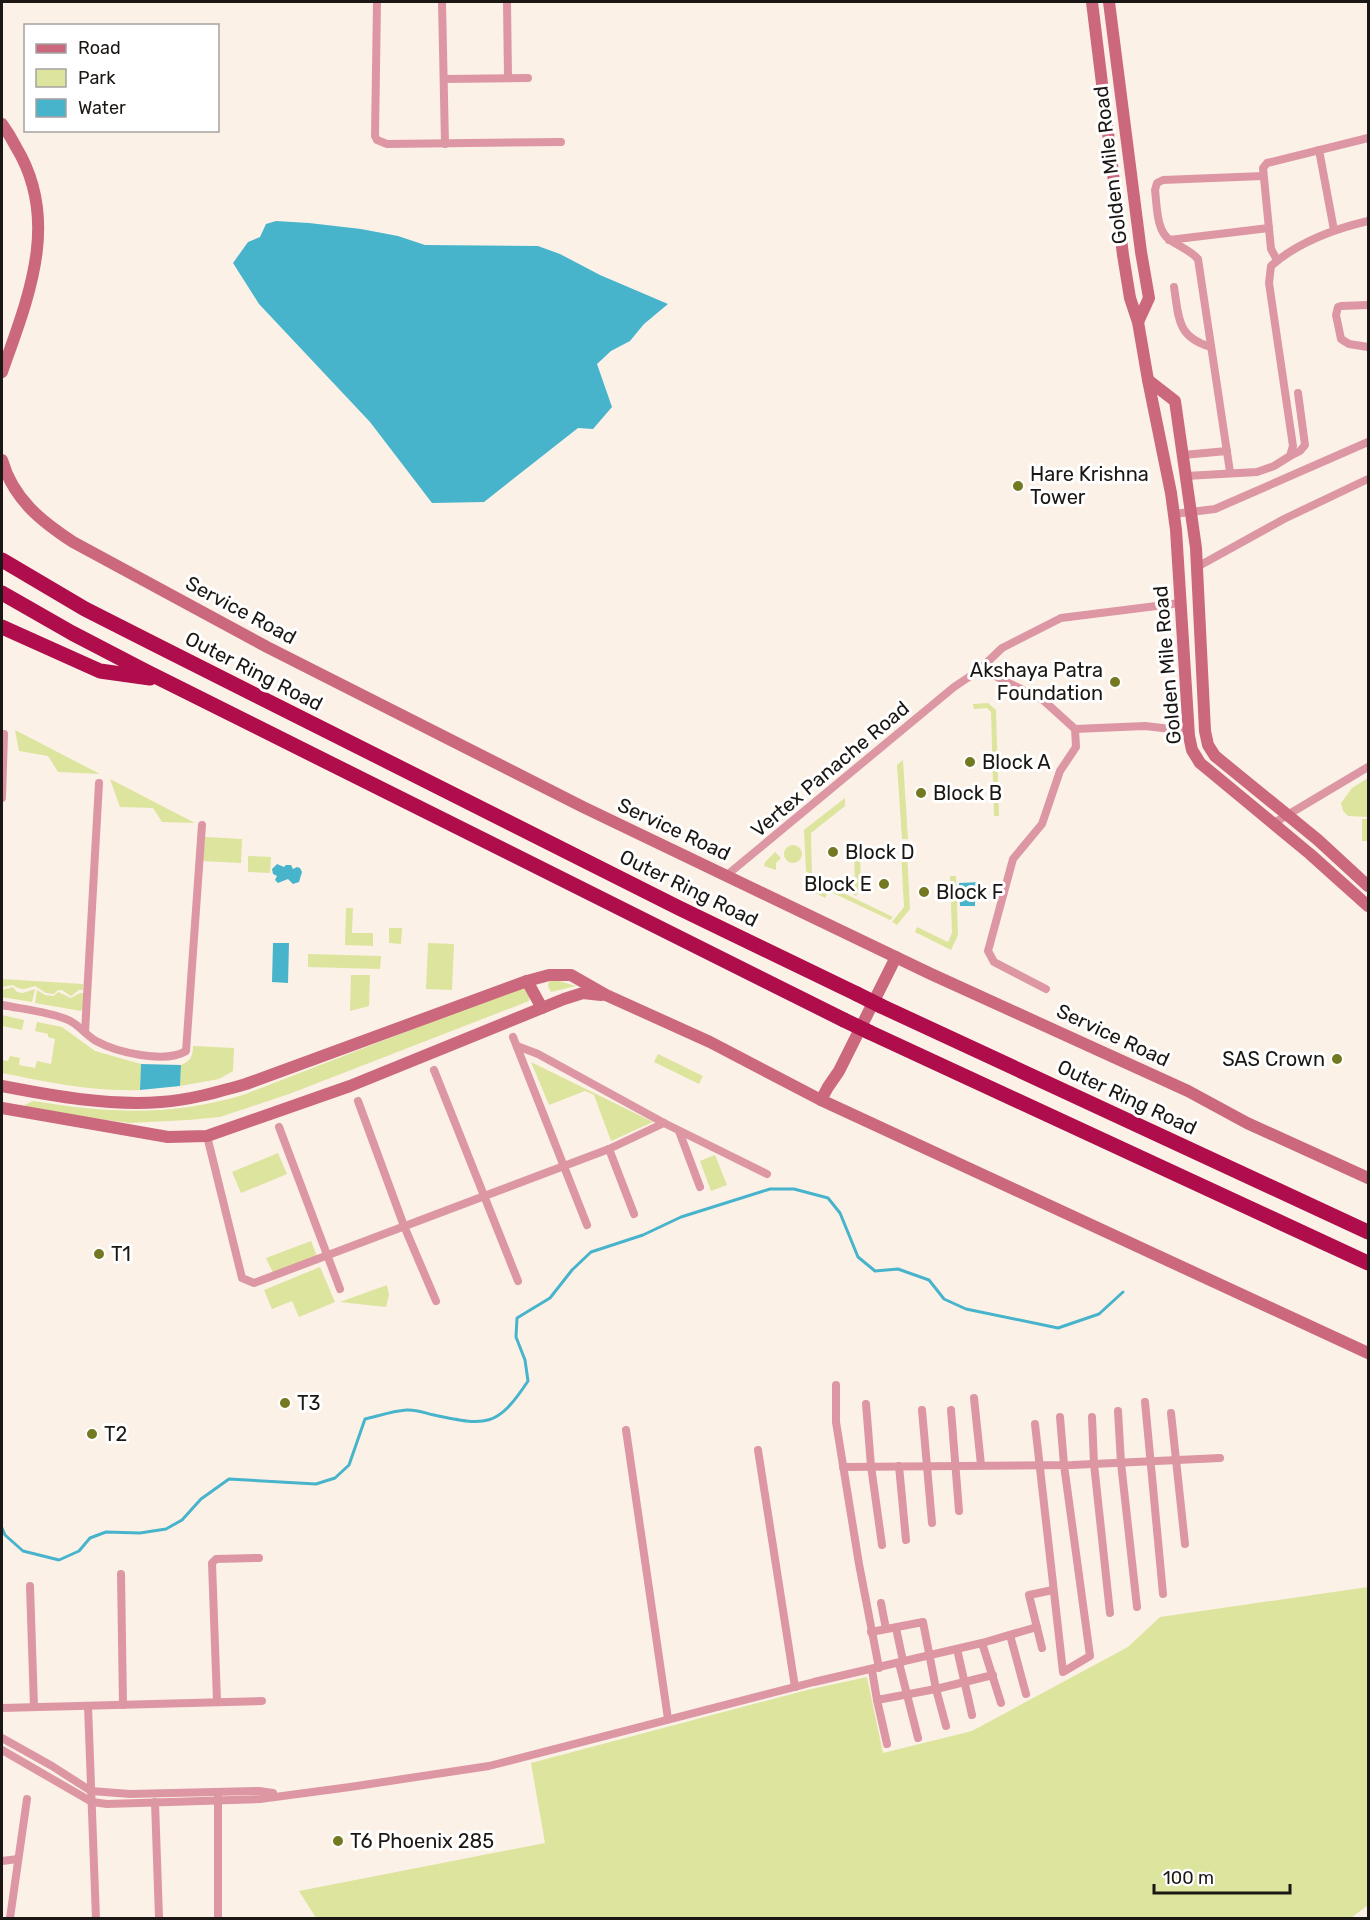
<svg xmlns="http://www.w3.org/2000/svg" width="1370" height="1920" viewBox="0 0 1370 1920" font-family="Rubik,sans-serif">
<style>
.green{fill:#dce49d}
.water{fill:#47b4cc}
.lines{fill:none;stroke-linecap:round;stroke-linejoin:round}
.stream{stroke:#47b4cc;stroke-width:3}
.street{stroke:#dd97a4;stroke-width:8}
.secondary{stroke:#cc687e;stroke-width:12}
.highway{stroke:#af0d4c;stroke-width:15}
.highway-bridge{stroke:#af0d4c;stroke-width:15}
.poi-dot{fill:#737821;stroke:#fff;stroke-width:2}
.labels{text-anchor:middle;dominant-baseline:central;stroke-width:6;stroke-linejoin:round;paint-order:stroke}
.street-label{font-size:20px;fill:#1b1714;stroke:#fff}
.poi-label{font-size:20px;fill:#1b1714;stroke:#fff;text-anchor:start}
</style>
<rect width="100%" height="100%" fill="#fcf1e7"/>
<g class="green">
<path d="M988,703L996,710L999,816H994L991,712L987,708L974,709L973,704Z"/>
<path d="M15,730L100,774L58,772L48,756L19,751Z"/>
<path d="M903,760L908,839H902L897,765Z"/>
<path d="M1368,778V817L1348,816L1343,811L1341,803L1352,788Z"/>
<path d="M110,779L195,823L162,822L153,808L120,807Z"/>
<path d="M845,798V806L811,833L812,875L806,871L804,830Z"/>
<rect x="1362" y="819" width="6" height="22"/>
<path d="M205,837L242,839L241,863L203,861Z"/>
<circle cx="793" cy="854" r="9"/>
<path d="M775,852L781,858L776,863V870L764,866L765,862Z"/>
<path d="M901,853H907L910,909L897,925L892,922L904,907Z"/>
<path d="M248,856L271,857L270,873L248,872Z"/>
<path d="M854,856H860L861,886L856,896L851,893L855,885Z"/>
<path d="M950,876H956L958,935L951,950L915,932L917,927L948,942L952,933Z"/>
<path d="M812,877L831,887L825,898L806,888Z"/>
<path d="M835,889L893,917L890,920L833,893Z"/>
<path d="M346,908H353L352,933H373V946L345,945Z"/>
<path d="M389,928H402L401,944L389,943Z"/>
<path d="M428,943L454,944L452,990L426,989Z"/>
<path d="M308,954L381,956L380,969L308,967Z"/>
<path d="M351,975H370L369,1006L350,1011Z"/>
<path d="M2,979L83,984V990H79L71,996L62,990H58L54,994L46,993L35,986C26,989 21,991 13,985L2,987Z"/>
<path d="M549,980L559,981L576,986L551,992L548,986Z"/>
<path d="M13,987L17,992L23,993L35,989L32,1002L2,997V990Z"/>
<path d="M521,987L527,989L530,994L529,1001L289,1094L220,1117L188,1120L129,1123L22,1109L25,1105L33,1101C109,1113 167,1117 243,1095Z"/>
<path d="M37,990L45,995L54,996L58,992L71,998L80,993H84L83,1009L81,1011L35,1003Z"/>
<path d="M2,1015L24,1020L22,1030L2,1026Z"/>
<path d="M37,1022L62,1027L95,1051L141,1064L140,1090C94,1092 47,1082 2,1073V1060L8,1061L10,1056L20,1058L19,1065L35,1068L37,1061L51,1064L55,1039L48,1037V1034L35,1031Z"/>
<path d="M193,1046L234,1048L233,1071L219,1079L180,1086L181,1065C190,1061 193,1057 193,1046Z"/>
<path d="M658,1054L703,1076L699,1084L654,1062Z"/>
<path d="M531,1062L653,1122L611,1141L594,1095L585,1091L549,1105Z"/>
<path d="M278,1153L287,1174L241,1193L232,1172Z"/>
<path d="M715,1155L727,1185L711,1191L700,1161Z"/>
<path d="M311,1241L317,1256L273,1273L266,1258Z"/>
<path d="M320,1267L335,1302L299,1317L292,1301L272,1309L264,1290Z"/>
<path d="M387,1285L389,1295L386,1307L340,1302Z"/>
<path d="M1368,1587V1905L1351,1918H316L299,1891L545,1843L531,1763L807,1690L867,1677L883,1753L972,1731L1128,1647L1160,1617Z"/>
</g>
<g class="water">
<path d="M276,221L309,223L361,229L398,236L425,245L538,246L560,254L600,275L668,304L644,324L630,341L611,351L597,364L612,407L593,429L578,428L484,502L432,503L370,422L259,304L233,263L248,242L260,237L266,224Z"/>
<path d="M277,864L284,867L286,865H291L293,869L297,867L300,868L302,872L299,882L293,884L288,879L278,883L275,880L277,876L273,874L272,869Z"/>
<path d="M982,882L983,898L975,899V906H960L959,883Z"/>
<path d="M273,943H289L288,983L272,982Z"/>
<path d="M141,1064L181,1065L180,1086L140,1090Z"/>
</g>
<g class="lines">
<path class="stream" d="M2,1528L5,1535L23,1551L59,1560L79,1551L90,1538L106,1532L140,1533L166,1529L182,1520L201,1499L229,1479L316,1484L335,1478L349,1465L365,1419C378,1416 393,1411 406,1410C415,1409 425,1413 434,1415C486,1426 497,1428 528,1381L525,1360L516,1337L517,1318L550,1298L572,1270L591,1252L643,1235L681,1217L770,1189H794L828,1198L840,1213L858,1257L875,1271L898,1269L929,1280L944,1299L966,1309L1058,1328L1099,1314L1123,1292"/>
<g class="street">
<path d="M377,2L375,136L377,140L387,144L561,142"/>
<path d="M442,2L445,144"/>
<path d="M507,2L508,78"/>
<path d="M444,79L528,78"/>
<path d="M1319,150L1334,230"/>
<path d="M1169,240L1269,228"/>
<path d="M1277,260L1271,249L1263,168L1267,163L1368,138"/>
<path d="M1174,287C1179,319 1177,337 1211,347"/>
<path d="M1368,305L1341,306L1338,307L1336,315L1341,339L1349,344L1368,347"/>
<path d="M1183,455L1227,451"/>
<path d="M1290,456L1300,451L1305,445L1298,393"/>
<path d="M1230,472L1198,259C1190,250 1180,247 1170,240C1156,231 1157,205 1155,190L1157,183L1163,180L1263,176"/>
<path d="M1186,476L1257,472L1274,466L1290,456L1293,446L1269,283L1271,266C1298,242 1334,229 1368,221"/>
<path d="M1174,514L1215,509L1368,442"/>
<path d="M1197,567L1284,519L1368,479"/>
<path d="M978,671L991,674L1043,700L1075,729L1145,726L1188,731"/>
<path d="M2,798L4,734"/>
<path d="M1274,823L1368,767"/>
<path d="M727,875L954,687L978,671L1002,648L1061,618L1180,603"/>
<path d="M1046,989L994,962L988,951L1013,859L1042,824L1060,771L1076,747L1075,729"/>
<path d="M2,1005C22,1009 46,1011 66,1019C78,1023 85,1035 96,1041C116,1052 165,1064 186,1051L202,825"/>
<path d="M85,1032L99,783"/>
<path d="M513,1037L587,1225"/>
<path d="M517,1046L538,1054L664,1123L767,1174"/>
<path d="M434,1070L518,1281"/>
<path d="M358,1101L404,1226L436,1301"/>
<path d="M279,1127L340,1289"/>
<path d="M679,1131L700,1187"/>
<path d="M207,1136L242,1278L254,1283L609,1149L664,1123"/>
<path d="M609,1149L634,1214"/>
<path d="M836,1385V1422L859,1564L879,1668"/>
<path d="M974,1398L981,1465"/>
<path d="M1145,1402L1163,1594"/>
<path d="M866,1404L871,1466L882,1545"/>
<path d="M922,1410L932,1523"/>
<path d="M951,1410L959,1511"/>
<path d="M1118,1411L1121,1463L1137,1607"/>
<path d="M1171,1413L1185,1544"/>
<path d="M1092,1417L1094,1464L1110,1613"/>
<path d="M1035,1424L1063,1672L1090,1656L1064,1465L1060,1417"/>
<path d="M626,1430L668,1719"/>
<path d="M758,1450L795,1687"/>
<path d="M899,1466L906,1540"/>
<path d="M843,1467L1072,1465L1220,1458"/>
<path d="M121,1574L123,1705"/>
<path d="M30,1586L34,1707"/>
<path d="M881,1603L886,1629"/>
<path d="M896,1628L903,1661"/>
<path d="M871,1632L923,1622L936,1689L946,1726"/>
<path d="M1010,1635L1026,1694"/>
<path d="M982,1643L1001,1703"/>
<path d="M1042,1648L1029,1595L1053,1590"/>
<path d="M957,1649L972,1715"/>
<path d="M899,1663L918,1738"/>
<path d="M872,1670L877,1700L936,1689L993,1675"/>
<path d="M877,1700L887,1744"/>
<path d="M217,1701L212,1563L216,1559L259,1558"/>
<path d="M88,1706L96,1918"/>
<path d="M2,1708L262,1701"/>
<path d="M2,1738L52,1766L91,1791L130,1794L259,1791L273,1793"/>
<path d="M2,1750L92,1802L107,1804L260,1799L350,1787L489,1766L814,1682L982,1643L1037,1627"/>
<path d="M218,1795V1918"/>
<path d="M155,1802L159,1918"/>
<path d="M2,1861L18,1859"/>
<path d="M10,1918L27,1799"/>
</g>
<g class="secondary">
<path d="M1092,2L1123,255L1130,298L1138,322L1148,380"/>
<path d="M1109,2L1141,252L1149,298L1138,322"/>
<path d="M2,124C7,131 12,139 16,147C61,221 28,298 2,372"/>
<path d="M2,460C13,499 41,521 73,542L267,647L583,807L931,974L1188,1091L1247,1123L1368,1178"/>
<path d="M1368,886L1318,840L1215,756L1208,745L1205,731L1196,548L1175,401L1148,380L1171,493L1176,530L1189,736L1192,750L1200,763L1310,854L1368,906"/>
<path d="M527,981L542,1008"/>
<path d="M2,1086C54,1096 108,1106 161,1102C190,1100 218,1092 246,1084L527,981L549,975H571L606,995L710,1042L821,1100L1368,1353"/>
<path d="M821,1100L828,1087L839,1071L896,957"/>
<path d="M2,1108L168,1137L207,1136L350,1086L564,999L583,993L601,995"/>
</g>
<g class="highway">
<path d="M2,560L85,609L158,646L679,908L857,994"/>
<path d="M2,593L72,633L145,671L844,1020"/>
<path d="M2,627L100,671L150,678"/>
<path d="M881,1006L1368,1232"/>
<path d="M869,1032L1368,1263"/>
</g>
<g class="highway-bridge">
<path d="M857,994L881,1006"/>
<path d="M844,1020L869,1032"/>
</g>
</g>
<g class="poi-dot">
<circle cx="1018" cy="486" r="6"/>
<circle cx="1115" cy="682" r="6"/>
<circle cx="970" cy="762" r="6"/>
<circle cx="921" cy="793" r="6"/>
<circle cx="833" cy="852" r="6"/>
<circle cx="884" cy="884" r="6"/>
<circle cx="924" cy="892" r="6"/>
<circle cx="1337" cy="1059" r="6"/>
<circle cx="99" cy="1254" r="6"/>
<circle cx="285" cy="1403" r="6"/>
<circle cx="92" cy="1434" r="6"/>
<circle cx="338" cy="1841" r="6"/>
</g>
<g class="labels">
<g class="street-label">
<text transform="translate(1110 165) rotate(-97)">Golden Mile Road</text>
<text transform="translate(241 610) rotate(28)">Service Road</text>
<text transform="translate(1167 665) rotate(-95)">Golden Mile Road</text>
<text transform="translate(254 671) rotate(27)">Outer Ring Road</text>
<text transform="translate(830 769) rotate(-40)">Vertex Panache Road</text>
<text transform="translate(674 829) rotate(25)">Service Road</text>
<text transform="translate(689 888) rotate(26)">Outer Ring Road</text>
<text transform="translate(1113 1035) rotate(25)">Service Road</text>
<text transform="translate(1127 1097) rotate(25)">Outer Ring Road</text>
</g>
<g class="poi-label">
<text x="1030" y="474">Hare Krishna<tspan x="1030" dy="23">Tower</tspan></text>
<text x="1103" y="670" text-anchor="end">Akshaya Patra<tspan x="1103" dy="23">Foundation</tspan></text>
<text x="982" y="762">Block A</text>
<text x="933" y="793">Block B</text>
<text x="845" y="852">Block D</text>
<text x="872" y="884" text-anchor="end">Block E</text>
<text x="936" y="892">Block F</text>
<text x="1325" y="1059" text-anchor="end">SAS Crown</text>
<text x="111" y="1254">T1</text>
<text x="297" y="1403">T3</text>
<text x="104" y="1434">T2</text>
<text x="350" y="1841">T6 Phoenix 285</text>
</g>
</g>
<rect width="1370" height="1920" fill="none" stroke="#1b1714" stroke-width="6"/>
<rect x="24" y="24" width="195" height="108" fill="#ffffff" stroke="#a4a2a1" stroke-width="1.5"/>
<rect x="36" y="44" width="30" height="9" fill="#cc687e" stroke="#a4a2a1" stroke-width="1.5"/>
<text x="78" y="54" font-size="18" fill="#1b1714">Road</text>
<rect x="36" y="69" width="30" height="18" fill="#dce49d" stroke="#a4a2a1" stroke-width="1.5"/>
<text x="78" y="84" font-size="18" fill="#1b1714">Park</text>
<rect x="36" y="99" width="30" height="18" fill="#47b4cc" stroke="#a4a2a1" stroke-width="1.5"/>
<text x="78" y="114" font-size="18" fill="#1b1714">Water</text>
<path d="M1154 1884v9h136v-9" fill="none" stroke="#1b1714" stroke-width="3"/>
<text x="1163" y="1884" font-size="18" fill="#1b1714" stroke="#ffffff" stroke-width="4.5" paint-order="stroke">100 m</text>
</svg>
